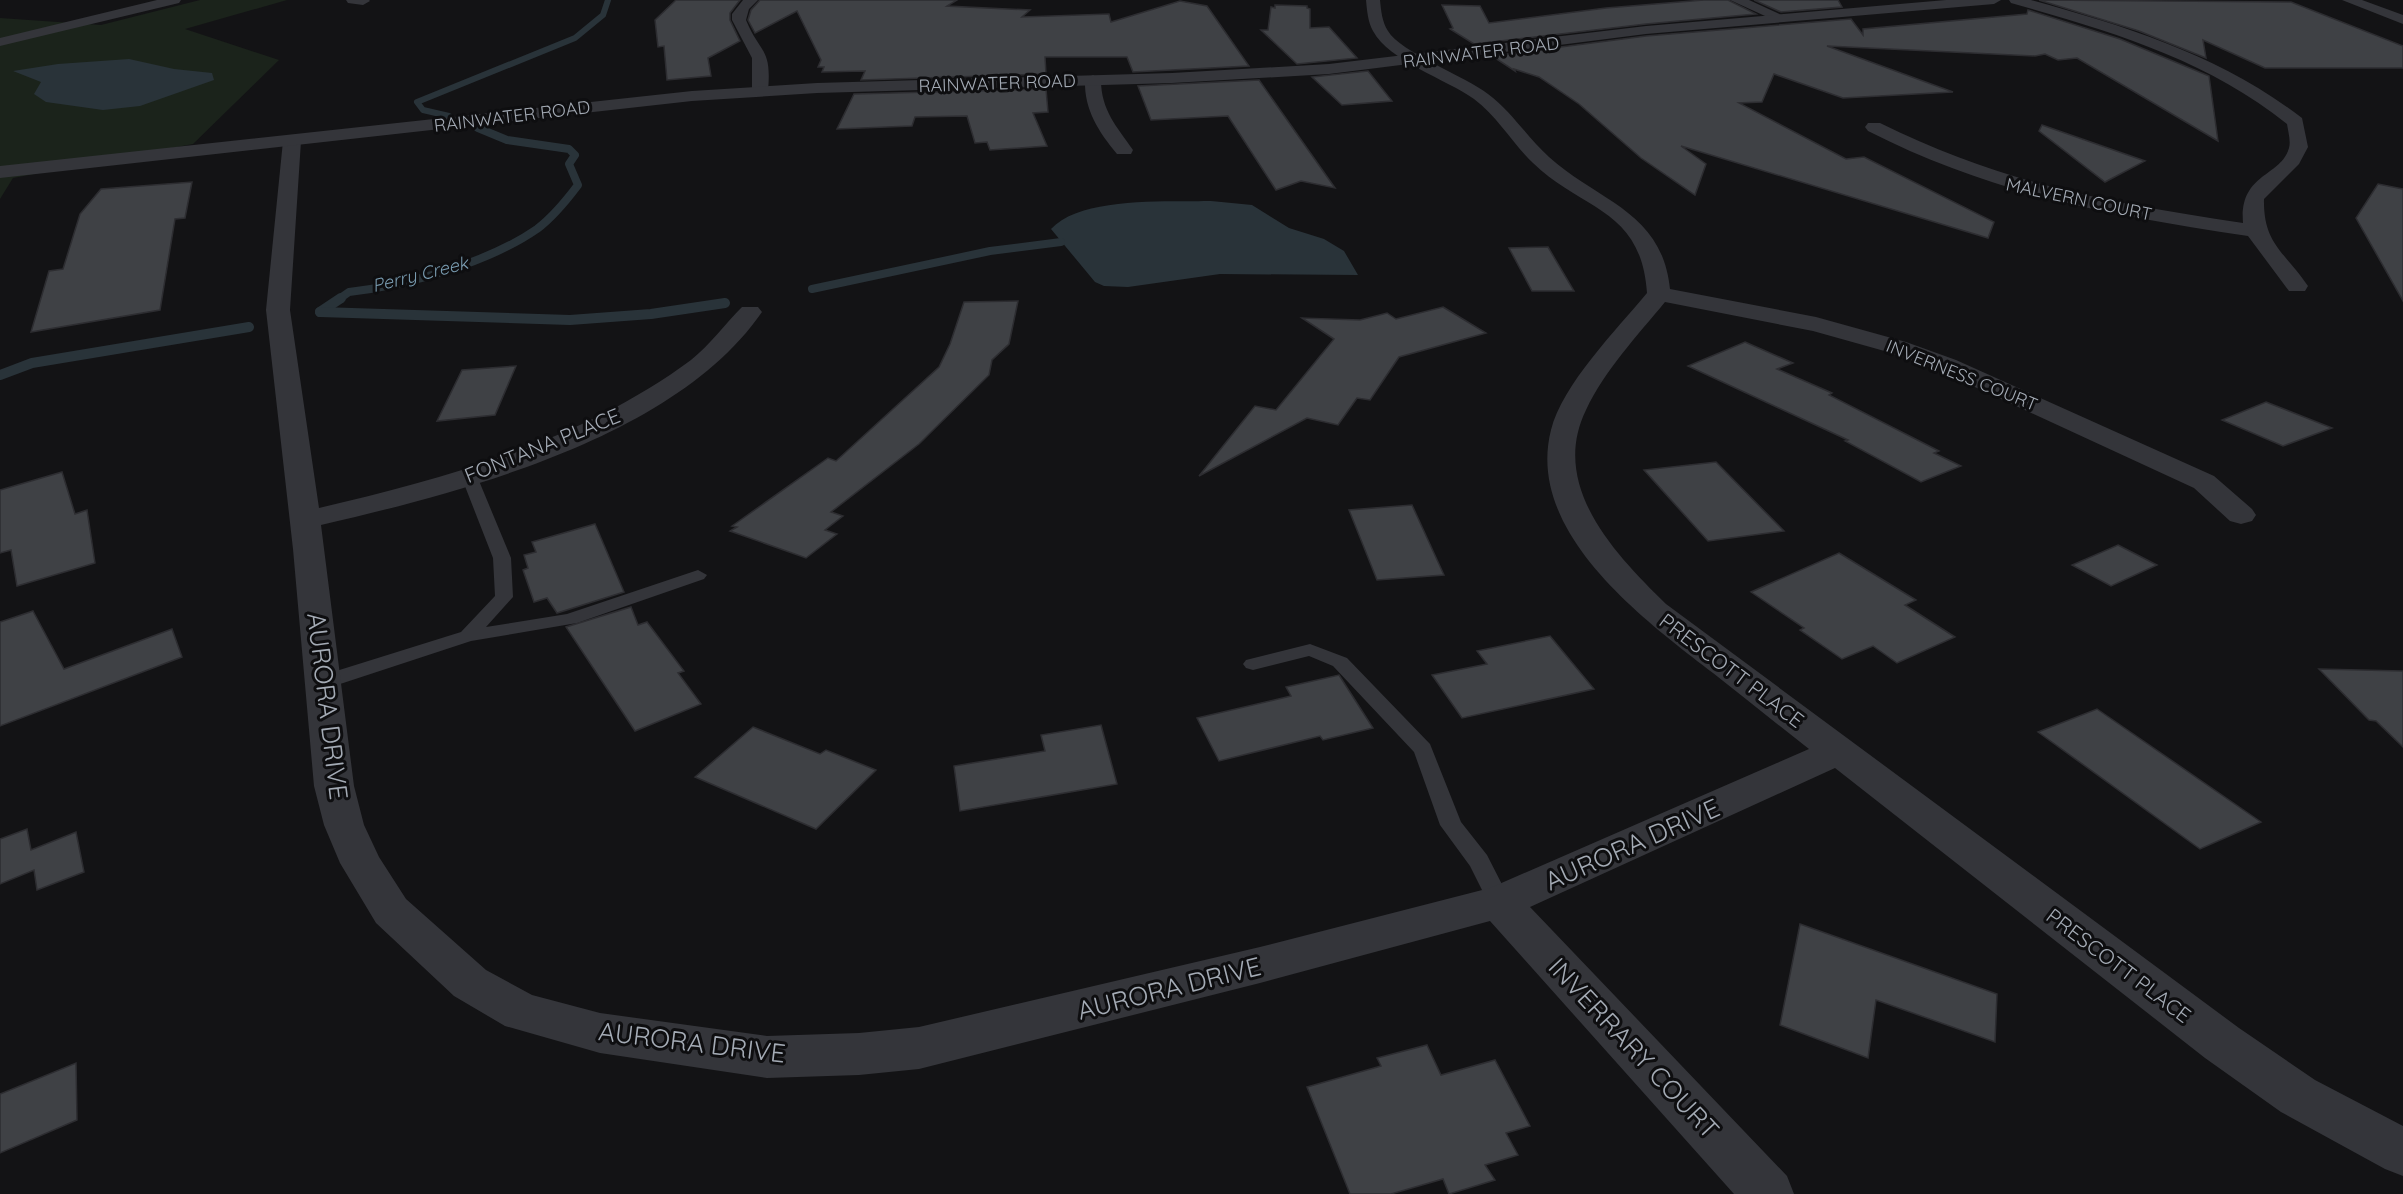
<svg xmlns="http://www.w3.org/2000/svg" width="2403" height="1194" viewBox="0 0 2403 1194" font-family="Quicksand,sans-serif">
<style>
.green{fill:#1b231b}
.water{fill:#293339}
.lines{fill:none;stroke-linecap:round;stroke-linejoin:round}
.stream-far2{stroke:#293339;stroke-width:6}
.stream-far1{stroke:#293339;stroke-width:8}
.stream{stroke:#293339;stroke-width:10}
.building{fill:#3f4145;stroke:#2d2d31;stroke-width:1.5}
.service{fill:#34353a;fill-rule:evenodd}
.minor{fill:#34353a;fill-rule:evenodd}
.tertiary{fill:#34353a;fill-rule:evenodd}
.labels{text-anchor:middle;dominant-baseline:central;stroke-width:6;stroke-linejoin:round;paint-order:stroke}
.far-street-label{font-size:18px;fill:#a4abb5;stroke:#0e0e10}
.far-water-label{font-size:18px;font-style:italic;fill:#7a9db2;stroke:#0e0e10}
.street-label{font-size:21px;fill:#a4abb5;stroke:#0e0e10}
.near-street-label{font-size:26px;fill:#a4abb5;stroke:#0e0e10}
</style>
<rect width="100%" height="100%" fill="#131315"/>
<path class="green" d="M200,0H287L185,29L279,60L193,144L13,178L0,199V18L101,25Z"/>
<g class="water">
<path d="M129,59L174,69L212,73L214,80L140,106L103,110L46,102L34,94L41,82L13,71L58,64Z"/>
<path d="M1211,201L1252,205L1289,228L1324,239L1344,251L1358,275L1220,274L1128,287L1104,286L1095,282L1051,229C1081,196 1168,202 1211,201Z"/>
</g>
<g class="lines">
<g class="stream-far2">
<path d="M449,116L423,110L417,102L575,38L603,15L608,0"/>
<path d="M475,127L482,130"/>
</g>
<g class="stream-far1">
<path d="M812,289L990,251L1061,242"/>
<path d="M339,299L349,292C408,285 488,263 537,229C553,217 566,201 578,185L569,164L575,155L569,149L507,140L478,128"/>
</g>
<g class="stream">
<path d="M320,312L341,298"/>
<path d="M320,312L570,320L651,314L725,303"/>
<path d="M0,375L32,363L249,327"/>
</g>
</g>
<g class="building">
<path d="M676,0H740L730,13V20L740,41L708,58L711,76L667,80L664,46L658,47L655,20Z"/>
<path d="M760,0H957L947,6L1030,10L1022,17L1109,14L1111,22L1180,1L1207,6L1249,66L1133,72L1127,57H1045L1046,74L861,80L865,71L822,72L824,67H818L821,60L797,11L755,33L748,20L751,10Z"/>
<path d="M1704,0H1728L1756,14L1646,24L1474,44L1450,29L1453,28L1442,5L1480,6L1489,23L1606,8Z"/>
<path d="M1754,0H1838L1842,7L1781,12Z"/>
<path d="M2039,0L2291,2L2403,46V68H2265L2203,40L2206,58L2139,31Z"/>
<path d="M1275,5L1307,6V8L1310,9V28L1329,27L1357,58L1297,64L1261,30H1268L1271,7L1275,8Z"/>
<path d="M2028,10L2120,39L2209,76L2218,141L2077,58L2058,60L2045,54L2035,56L1827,46L1953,92L1843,98L1774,74L1762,102L1739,103L1846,159L1864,157L1994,222L1988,238L1681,146L1706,164L1695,195L1641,158L1579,104L1539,77L1514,69L1515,71L1492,56L1646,36L1851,19L1863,35V29L2027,14Z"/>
<path d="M1368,71L1392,101L1342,105L1312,77Z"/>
<path d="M1259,80L1335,188L1301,181L1276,190L1228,116L1151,120L1138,86Z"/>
<path d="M1046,89L1048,112L1033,113L1047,146L990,150L987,142L975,143L967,116L915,117L912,126L837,129L854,94Z"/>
<path d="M2042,125L2145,161L2105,182L2039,131Z"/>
<path d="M192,182L185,218L175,219L160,310L31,332L49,271L63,269L80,214L101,189Z"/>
<path d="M2378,184L2403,189V301L2356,218Z"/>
<path d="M1548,247L1574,291H1532L1509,248Z"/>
<path d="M1018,301L1009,344L992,360L989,375L919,444L831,512L843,516L825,530L837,534L806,558L730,531L737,527L732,526L828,458L836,461L939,367L950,344L964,302Z"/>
<path d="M1443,307L1486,333L1399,357L1370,400L1357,398L1338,425L1307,418L1199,476L1255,406L1276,410L1334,339L1302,318L1360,320L1387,313L1396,319Z"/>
<path d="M1745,342L1793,363L1777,369L1832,393L1829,395L1939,451L1934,453L1961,466L1921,482L1845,441L1848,440L1688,366Z"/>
<path d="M516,366L495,415L437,421L462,370Z"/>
<path d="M2266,402L2332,428L2283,446L2222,420Z"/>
<path d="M1716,462L1784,531L1708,541L1644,470Z"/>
<path d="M62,472L75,514L87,510L95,563L17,586L11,550L0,553V490Z"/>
<path d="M1412,505L1444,575L1377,580L1349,510Z"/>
<path d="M595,524L624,592L557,613L547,598L534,602L523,570L528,568L524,555L536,552L532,542Z"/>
<path d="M2118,545L2157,565L2111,586L2072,565Z"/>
<path d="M1839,553L1916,600L1905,605L1955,637L1897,663L1873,646L1842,659L1800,630L1804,628L1751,592Z"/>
<path d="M631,607L638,625L647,622L684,671L678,673L701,704L635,731L566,627Z"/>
<path d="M33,611L64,669L172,629L182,657L0,726V622Z"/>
<path d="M1550,636L1594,689L1462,718L1432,675L1487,664L1477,651Z"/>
<path d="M2319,669L2403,671V747L2376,721L2369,720Z"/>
<path d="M1339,675L1373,728L1323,740L1320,736L1219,761L1197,718L1291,696L1286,687Z"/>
<path d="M2097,709L2261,822L2200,849L2038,732Z"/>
<path d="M1101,725L1117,784L960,811L954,766L1045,751L1041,735Z"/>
<path d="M753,727L820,754L826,750L876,770L816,829L695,777Z"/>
<path d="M27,829L31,850L76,832L84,872L37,890L34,870L0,884V839Z"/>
<path d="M1800,924L1997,994L1995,1042L1876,1000L1868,1058L1780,1025Z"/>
<path d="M1427,1045L1441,1075L1495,1060L1530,1126L1506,1133L1518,1155L1485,1165L1495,1180L1449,1194L1443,1179L1391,1194H1350L1307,1087L1381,1066L1377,1058Z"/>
<path d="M76,1063L77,1120L0,1153V1094Z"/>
</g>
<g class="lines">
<g class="service">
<path d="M469,471L477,476L511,558L513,597L486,627L567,614L698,570L707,575L704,579L577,623L471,641L331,687H317L314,682L317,677L461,632L495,596L493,558L461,476Z"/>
<path d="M1310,644L1347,658L1430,744L1461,822L1487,855L1511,902L1507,908L1499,911L1491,908L1470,866L1440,825L1414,752L1333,666L1309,656L1253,670L1246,668L1243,664L1246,660Z"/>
</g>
<g class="minor">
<path d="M346,0H369L370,1L363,5L348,3Z"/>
<path d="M743,0H758L749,9L746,20C760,54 772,47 768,91L760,96L752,91V58L732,20V14Z"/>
<path d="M1366,0H1380C1381,10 1382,22 1388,31C1400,52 1465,76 1488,94C1512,112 1527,137 1549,157C1599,202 1662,211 1670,289L1816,317L1906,342L1956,360L2214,476L2252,509L2256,515L2252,521L2241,524L2230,521L2194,488L1938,370L1888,352L1813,331L1665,302C1637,336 1605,370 1586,410C1549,486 1615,554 1666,604L2239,1028L2315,1080L2403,1126V1176L2385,1169L2281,1112L2205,1058L1835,768L1530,907L1787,1176L1794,1194H1734L1490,921L1260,983L919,1069L859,1075L767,1078L600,1053L505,1026L454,996L376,923L340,863L324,825L314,786L293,549L266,310L283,141L292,136L301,141L290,310L319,508C448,478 583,440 691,360C710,345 725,324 742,307H758L762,312C675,438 463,492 321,525L354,786L364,825L379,857L406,899L486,970L532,995L600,1013L767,1036L859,1033L919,1027L1260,947L1490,888L1809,749C1777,724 1745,698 1713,673C1643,619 1525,532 1551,430C1562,385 1617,329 1647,293C1641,208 1584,212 1533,163C1512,143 1498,117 1474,99C1446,79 1389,61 1373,31C1368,22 1367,11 1366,0Z"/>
<path d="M1730,0H1749L1788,18L1786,21H1776Z"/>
<path d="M2009,0H2031C2129,27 2221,56 2302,118L2308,147L2299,164L2264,199C2263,244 2285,252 2308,286L2305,291H2289L2248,236C2110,215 1994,195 1868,131L1865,127L1868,123H1880C2003,184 2110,203 2243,223C2239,173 2281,177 2289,148C2291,141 2288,131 2287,124C2206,59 2110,31 2011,3Z"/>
<path d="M1093,75L1101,80C1101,110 1117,127 1133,150L1131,154H1117C1099,132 1084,110 1085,80Z"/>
</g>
<g class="tertiary">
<path d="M157,0H181L179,3L0,46V38Z"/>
<path d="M1946,0H2001L1994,4L1646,34L1329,74L1172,83L817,93L692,101L0,178V166L692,91L817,83L1172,73L1329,64L1646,26Z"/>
<path d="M2342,0H2362L2403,15V24Z"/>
</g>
</g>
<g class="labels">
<g class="far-street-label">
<text transform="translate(1481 52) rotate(-7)">RAINWATER ROAD</text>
<text transform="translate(997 83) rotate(-2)">RAINWATER ROAD</text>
<text transform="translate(512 116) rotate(-7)">RAINWATER ROAD</text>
<text transform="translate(2079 199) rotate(12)">MALVERN COURT</text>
<text transform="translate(1962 375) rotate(22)">INVERNESS COURT</text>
</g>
<g class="far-water-label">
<text transform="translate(420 274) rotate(-14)">Perry Creek</text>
</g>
<g class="street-label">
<text transform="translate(542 445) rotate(-22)">FONTANA PLACE</text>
<text transform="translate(1732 670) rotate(37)">PRESCOTT PLACE</text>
<text transform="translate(2119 965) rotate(37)">PRESCOTT PLACE</text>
</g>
<g class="near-street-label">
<text transform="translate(328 706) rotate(83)">AURORA DRIVE</text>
<text transform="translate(1632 844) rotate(-24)">AURORA DRIVE</text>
<text transform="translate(1169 988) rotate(-14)">AURORA DRIVE</text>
<text transform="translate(692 1042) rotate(7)">AURORA DRIVE</text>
<text transform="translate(1634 1048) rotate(47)">INVERRARY COURT</text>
</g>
</g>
</svg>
